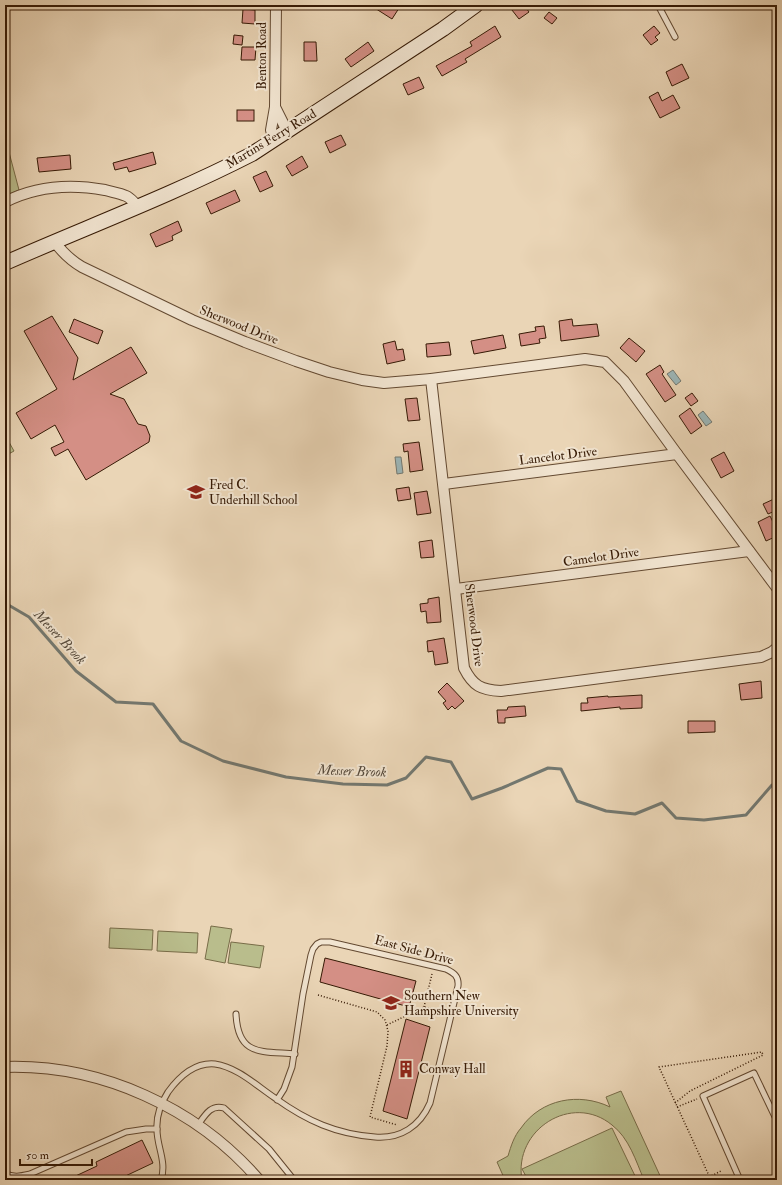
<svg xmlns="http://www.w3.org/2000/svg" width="782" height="1185" viewBox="0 0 782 1185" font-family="'IM FELL Double Pica',serif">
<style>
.green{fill:#b9bd8c;stroke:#786c48}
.water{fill:#9cb6b8;stroke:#737870}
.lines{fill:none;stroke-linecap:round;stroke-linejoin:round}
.stream{stroke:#737870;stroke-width:3}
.building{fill:#d48f85;stroke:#361a05}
.lane-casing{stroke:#634931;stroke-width:7}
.street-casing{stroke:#634931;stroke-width:12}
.secondary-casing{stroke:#361a05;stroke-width:16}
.path{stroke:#361a05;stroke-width:1.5;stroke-dasharray:1 2;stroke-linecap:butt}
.lane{stroke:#f1e4d0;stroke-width:5}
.street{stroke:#f1e4d0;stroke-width:10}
.secondary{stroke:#f1e4d0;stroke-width:14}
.labels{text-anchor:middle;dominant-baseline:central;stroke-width:4;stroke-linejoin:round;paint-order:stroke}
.street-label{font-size:13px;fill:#361a05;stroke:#f1e4d0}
.poi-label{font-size:13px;fill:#361a05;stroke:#f1e4d0;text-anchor:start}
.water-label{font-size:14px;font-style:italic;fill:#55493b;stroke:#f1e4d0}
</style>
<rect width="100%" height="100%" fill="#ead5b6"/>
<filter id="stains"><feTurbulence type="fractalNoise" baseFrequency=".005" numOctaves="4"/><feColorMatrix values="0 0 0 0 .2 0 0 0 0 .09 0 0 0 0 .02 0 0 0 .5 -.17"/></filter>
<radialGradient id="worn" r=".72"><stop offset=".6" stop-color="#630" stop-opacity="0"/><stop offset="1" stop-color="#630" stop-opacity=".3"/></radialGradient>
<g class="green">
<path d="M5,137L19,190L5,196Z"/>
<path d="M5,435L14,451L5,456Z"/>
<path d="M211,926L232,929L225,963L205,959Z"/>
<path d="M110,928L153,930L152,950L109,948Z"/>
<path d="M158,931L198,933L197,953L157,951Z"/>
<path d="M231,942L264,946L260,968L228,963Z"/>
<path d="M621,1091L662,1180H644C636,1161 629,1138 612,1125C572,1092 513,1130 522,1180H505L497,1162L508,1156C511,1146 514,1136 521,1128C541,1099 579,1092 610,1107L606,1097Z"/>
<path d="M612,1128L637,1180H528L522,1169Z"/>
</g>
<g class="water">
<path d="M673,370L681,381L676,385L667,374Z"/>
<path d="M703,411L712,422L706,426L698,415Z"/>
<path d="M395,457H401L403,473L397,474Z"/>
</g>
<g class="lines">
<path class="stream" d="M5,603L29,617L76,671L116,702L153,704L181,741L223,761L286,777L343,784L387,785L406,778L426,757L451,762L472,799L502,788L548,768L561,769L577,801L606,811L635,814L662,803L676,818L704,820L746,815L772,785L777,787"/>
</g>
<g class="building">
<path d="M370,5H401L392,19Z"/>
<path d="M508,5H524L529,12L519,19Z"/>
<path d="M243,9L255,10V24L242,23Z"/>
<path d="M549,12L557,18L552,24L544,18Z"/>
<path d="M495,26L501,37L465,59L467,62L442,76L436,66L472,46L470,42Z"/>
<path d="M654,26L660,33L655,37L658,40L651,45L643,35Z"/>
<path d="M234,35L243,36L242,45L233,44Z"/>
<path d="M304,42H316L317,61H304Z"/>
<path d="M368,42L374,51L351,67L345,59Z"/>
<path d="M242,47H256L255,60H241Z"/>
<path d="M682,64L689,78L672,86L666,72Z"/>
<path d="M419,77L424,88L408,95L403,84Z"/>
<path d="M658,92L662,101L673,95L680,108L660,118L649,97Z"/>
<rect x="237" y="110" width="17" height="11"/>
<path d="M341,135L346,145L330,153L325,142Z"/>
<path d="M153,152L156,164L129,172L127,167L115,170L113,163Z"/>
<path d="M70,155L71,169L39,172L37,158Z"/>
<path d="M302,156L308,167L292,176L286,166Z"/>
<path d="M266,171L273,186L260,192L253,177Z"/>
<path d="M235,190L240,201L211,214L206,203Z"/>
<path d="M178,221L182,231L172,236L173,240L156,247L150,234Z"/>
<path d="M52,316L78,358L73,380L131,347L147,373L110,394L124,399L138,424L146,426L150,436L149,442L86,480L68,449L55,456L51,448L64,442L55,425L31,439L16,413L57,389L24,331Z"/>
<path d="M74,319L103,331L98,344L69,332Z"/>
<path d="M572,319L573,326L597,324L599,336L561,341L559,321Z"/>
<path d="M544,326L546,338L539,339L540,343L521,346L519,334L536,331L535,327Z"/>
<path d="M503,335L506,348L474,354L471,341Z"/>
<path d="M629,338L645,351L636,362L620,348Z"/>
<path d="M395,341L397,350L403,349L405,360L387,364L383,344Z"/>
<path d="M449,342L451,355L427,357L426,344Z"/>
<path d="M660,365L664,372L662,374L676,395L665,402L646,374Z"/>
<path d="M692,393L698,401L691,406L685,398Z"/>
<path d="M417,398L420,420L408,421L405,399Z"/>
<path d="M690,408L702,426L691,434L679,416Z"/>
<path d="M419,442L423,470L410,472L408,451L404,452L403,444Z"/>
<path d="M724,452L734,471L721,478L711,459Z"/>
<path d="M409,487L411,499L398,501L396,489Z"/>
<path d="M427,491L431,513L417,515L414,493Z"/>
<path d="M774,499L777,505V510L768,514L763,504Z"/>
<path d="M770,516L777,530V536L766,541L758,522Z"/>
<path d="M432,540L434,557L421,558L419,542Z"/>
<path d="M439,597L441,622L427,623L426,611L421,612L420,604L428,603V599Z"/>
<path d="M444,638L448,663L435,665L433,651L428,652L427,641Z"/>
<path d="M761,681L762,698L741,700L739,684Z"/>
<path d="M447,683L464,701L455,709L452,706L448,710L443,703L446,701L438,692Z"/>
<path d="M642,695V708L620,709V707L581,711V703H588L587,698L608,696V697Z"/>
<path d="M525,706L526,716L505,718V723H498L497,710H507L508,707Z"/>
<path d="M688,721H715V732L688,733Z"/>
<path d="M325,958L416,981L409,1007L320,982Z"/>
<path d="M406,1019L430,1027L407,1119L383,1111Z"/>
<path d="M142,1140L153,1163L117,1180H67L97,1166L96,1162Z"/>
</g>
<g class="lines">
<g class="lane-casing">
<g id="lane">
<path d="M658,5L675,37"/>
<path d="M236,1014C238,1056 260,1051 295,1054"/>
<path d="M5,1017H6"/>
<path d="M198,1125C205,1115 211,1104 224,1108L269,1149L294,1180"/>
<path d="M5,1173C13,1178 21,1176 30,1174L126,1132L146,1129H157"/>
<path d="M161,1180C167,1162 157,1147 157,1130C156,1117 161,1103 168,1092C179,1077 194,1062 215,1064C237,1067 257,1086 275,1098C307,1121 336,1134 375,1137C401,1139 420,1126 430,1103L458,986C459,976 454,973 446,969L330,942H321L317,944L313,949L311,955L303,994L292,1067L284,1089L277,1100"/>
<path d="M740,1180L703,1096L754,1073L777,1121"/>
</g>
</g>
<g class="street-casing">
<g id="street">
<path d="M275,107L287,131"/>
<path d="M274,140L271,130L275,107L276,5"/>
<path d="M5,202C36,186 72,184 105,190C112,192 120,193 126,196C131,198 134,203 138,206"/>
<path d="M54,241C62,252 70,260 82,267L192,320L245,342L296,361L329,372L362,380L384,383L431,379L585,359L605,362L624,381L677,454L777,588"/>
<path d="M431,379L464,668C473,686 481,690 501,691L761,657L772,652L777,648"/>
<path d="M444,484L677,454"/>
<path d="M456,589L749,551"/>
<path d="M5,1067C101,1064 197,1108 259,1180"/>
</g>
</g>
<g class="secondary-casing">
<path id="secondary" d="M5,263C87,227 172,195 252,154L443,29L476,5"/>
</g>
<g class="path">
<path d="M318,995L377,1012L385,1020L388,1031L387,1046L370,1117L397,1125"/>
<path d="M424,1007L432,974"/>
<path d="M387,1025L424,1007L445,1011"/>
<path d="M675,1103L690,1091L763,1055L762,1052L659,1067L711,1180"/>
<path d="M677,1107L697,1099"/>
<path d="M709,1177L721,1171"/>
</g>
<use href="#lane" class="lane"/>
<use href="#street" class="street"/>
<use href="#secondary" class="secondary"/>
</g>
<defs>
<g id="school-bare" transform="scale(1.38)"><path d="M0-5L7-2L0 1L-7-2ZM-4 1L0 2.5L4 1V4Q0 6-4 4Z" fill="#8f2418" stroke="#f1e4d0" stroke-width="2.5" paint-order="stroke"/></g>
<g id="university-bare" transform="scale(1.38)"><path d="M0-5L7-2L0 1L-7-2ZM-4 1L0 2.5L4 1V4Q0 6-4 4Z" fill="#8f2418" stroke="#f1e4d0" stroke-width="2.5" paint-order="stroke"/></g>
<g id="building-bare" transform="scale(1.38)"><path d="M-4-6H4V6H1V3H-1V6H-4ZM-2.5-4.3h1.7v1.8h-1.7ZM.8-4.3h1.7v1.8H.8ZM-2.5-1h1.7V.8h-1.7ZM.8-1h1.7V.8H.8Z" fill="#8f2418" stroke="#f1e4d0" stroke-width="2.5" paint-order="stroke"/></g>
</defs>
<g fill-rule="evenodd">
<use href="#school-bare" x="196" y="492"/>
<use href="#university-bare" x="391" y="1003"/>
<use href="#building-bare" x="406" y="1069"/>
</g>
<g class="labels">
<g class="street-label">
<text transform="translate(262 56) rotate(-90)">Benton Road</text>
<text transform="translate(271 139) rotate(-31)">Martins Ferry Road</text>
<text transform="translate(239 325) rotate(22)">Sherwood Drive</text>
<text transform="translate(558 456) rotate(-7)">Lancelot Drive</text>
<text transform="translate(601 557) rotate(-8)">Camelot Drive</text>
<text transform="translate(474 625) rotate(83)">Sherwood Drive</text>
<text transform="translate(414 950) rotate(15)">East Side Drive</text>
</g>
<g class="poi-label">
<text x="209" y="485">Fred C.<tspan x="209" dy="15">Underhill School</tspan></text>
<text x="404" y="996">Southern New<tspan x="404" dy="15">Hampshire University</tspan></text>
<text x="419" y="1069">Conway Hall</text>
</g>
<g class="water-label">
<text transform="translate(60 637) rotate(47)">Messer Brook</text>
<text transform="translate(352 771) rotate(2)">Messer Brook</text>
</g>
</g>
<rect width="782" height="1185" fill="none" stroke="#ead5b6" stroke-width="20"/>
<rect x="6" y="6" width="770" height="1173" fill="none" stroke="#361a05" stroke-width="2"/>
<rect x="10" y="10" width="762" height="1165" fill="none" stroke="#361a05"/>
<path d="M20 1159v6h72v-6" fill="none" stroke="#361a05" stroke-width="2"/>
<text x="26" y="1159" font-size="12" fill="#361a05" stroke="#f1e4d0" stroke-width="3" paint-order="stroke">50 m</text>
<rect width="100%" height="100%" filter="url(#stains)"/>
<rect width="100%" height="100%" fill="url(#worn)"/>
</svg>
